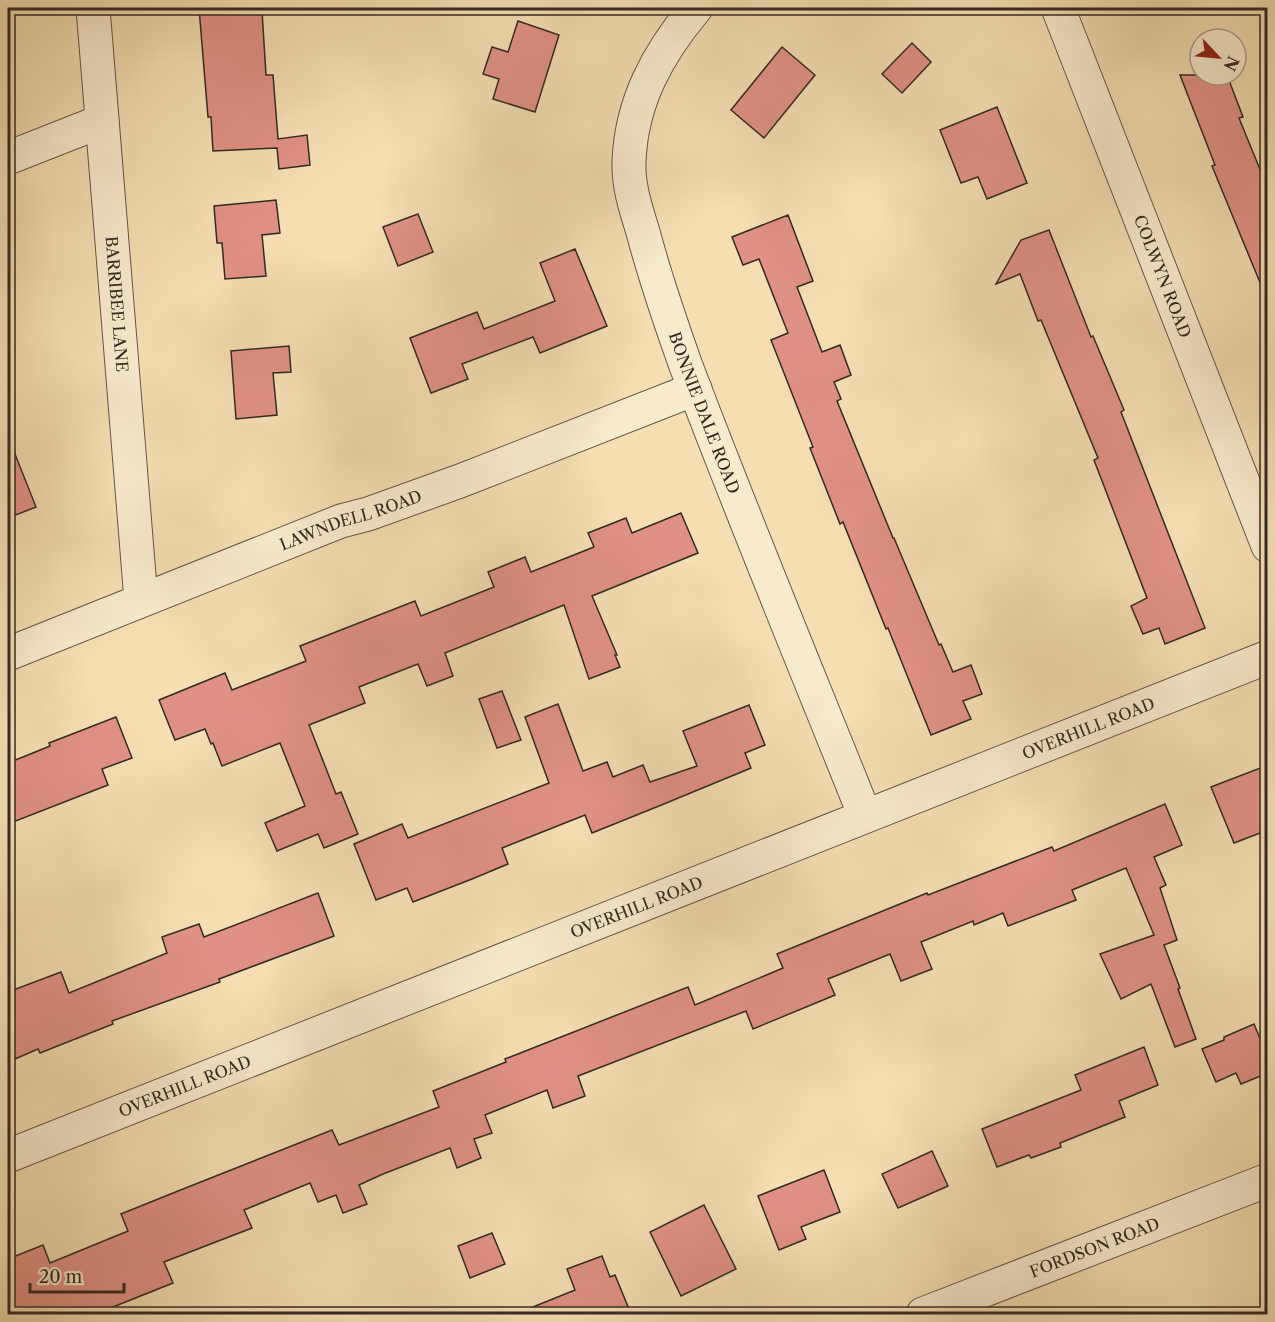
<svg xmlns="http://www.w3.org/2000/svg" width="1275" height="1322" viewBox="0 0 1275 1322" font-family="'Libre Caslon Text',serif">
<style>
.building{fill:#e09185;stroke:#342a23;stroke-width:1.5}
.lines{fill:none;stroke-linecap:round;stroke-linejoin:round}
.minor-casing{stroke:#645747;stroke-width:35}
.minor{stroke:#f8eacd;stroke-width:33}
.labels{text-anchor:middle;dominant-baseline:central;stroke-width:4.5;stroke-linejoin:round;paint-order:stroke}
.street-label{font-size:16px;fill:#342a23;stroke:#f8eacd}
</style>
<rect width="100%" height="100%" fill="#f4deb2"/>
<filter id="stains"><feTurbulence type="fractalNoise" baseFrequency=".00333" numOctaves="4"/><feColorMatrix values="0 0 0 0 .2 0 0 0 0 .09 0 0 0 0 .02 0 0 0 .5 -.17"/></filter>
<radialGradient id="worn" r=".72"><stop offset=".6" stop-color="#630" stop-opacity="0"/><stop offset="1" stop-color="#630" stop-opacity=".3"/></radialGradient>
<g class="building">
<path d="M199,8H245V12L262,11L266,75H273L278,139L307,135L310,165L279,169L277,148L213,151L211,117H208Z"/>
<path d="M518,21L559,35L535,112L493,99L499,79L483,74L492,47L508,52Z"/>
<path d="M912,43L931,62L902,93L882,74Z"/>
<path d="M782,47L815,75L764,138L731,110Z"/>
<path d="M1180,75H1227L1243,117L1239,118L1268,189V302L1212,166L1215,165Z"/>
<path d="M997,107L1027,183L987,199L978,177L961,183L940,130Z"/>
<path d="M276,200L280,233L262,235L266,276L225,279L222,243H217L214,206Z"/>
<path d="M418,214L433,252L398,266L383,227Z"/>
<path d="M788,215L813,281L797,287L822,352L840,345L851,375L834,382L841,399L837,401L893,538H894L939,645L941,644L953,672L971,665L982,694L963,701L971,719L931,735L888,628L886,629L843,522L840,524L810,448L813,447L771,340L788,333L759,259L743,265L732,237Z"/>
<path d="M1049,230L1091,337L1093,336L1124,410L1121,412L1205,628L1165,644L1159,628L1143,634L1131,606L1147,598L1094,460L1098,458L1041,320L1038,321L1020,274L996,284L1021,240Z"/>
<path d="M575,249L607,326L540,353L533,337L462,364L468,379L431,393L410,338L477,312L484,329L555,301L540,263Z"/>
<path d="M289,346L291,372L273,373L277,415L236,419L231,351Z"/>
<path d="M8,439H9L36,507L8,518Z"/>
<path d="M681,513L698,553L592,596L617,655H615L620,667L589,679L564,605L445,653L453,676L427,686L418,664L359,687L365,703L309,725L336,794L341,792L358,834L324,848L318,834L277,851L265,823L305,806L280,743L222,766L213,743L211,744L205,729L175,740L159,700L225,673L232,690L306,661L300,646L415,601L421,616L494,587L488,572L525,557L531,572L594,547L588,533L626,518L632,533Z"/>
<path d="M502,691L521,740L497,748L479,699Z"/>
<path d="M558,704L583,771L607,762L613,777L643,765L650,782L697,766L683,731L749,705L765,745L745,753L751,768L659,806L592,833L585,815L502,848L508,864L472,879L413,902L407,888L376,900L354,844L402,824L408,838L549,783L525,717Z"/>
<path d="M116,717L132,758L102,769L108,785L8,824V763L50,746L49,743Z"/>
<path d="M1268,765V830L1234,843L1211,787Z"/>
<path d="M1165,804L1182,845L1154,857L1166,885L1160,888L1177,940L1164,945L1180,988L1178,989L1196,1039L1175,1047L1151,984L1121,999L1100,954L1154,935L1126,868L1072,890L1076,900L1008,926L1003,913L974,925L973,921L921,942L932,969L901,981L890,954L828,979L835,995L753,1029L746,1011L578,1076L585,1096L553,1108L547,1090L485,1115L492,1133L474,1139L481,1158L457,1168L450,1148L383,1174L359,1185L367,1204L343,1213L336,1195L318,1202L310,1183L244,1210L252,1228L164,1262L173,1283L108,1309L110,1314H8V1259L43,1245L50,1263L128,1231L121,1214L183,1189L332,1130L339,1145L439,1107L433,1091L506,1062L505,1059L688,987L695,1005L783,968L777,954L927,893L928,895L1052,847L1054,851Z"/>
<path d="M318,893L334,936L219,979L220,982L112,1021L113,1024L40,1053L38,1049L8,1062V992L61,972L69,993L167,953L162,937L199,924L204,937Z"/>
<path d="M1254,1024L1268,1058V1073L1241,1084L1236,1073L1216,1082L1202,1049L1224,1040V1037Z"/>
<path d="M1144,1047L1158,1085L1119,1101L1125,1117L1060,1143L1061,1147L1031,1158L1029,1155L997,1167L982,1129L1081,1090L1075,1075Z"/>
<path d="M932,1151L948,1186L898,1208L882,1174Z"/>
<path d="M824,1170L840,1212L801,1227L806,1239L779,1250L758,1196Z"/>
<path d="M704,1205L736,1269L681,1296L650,1232Z"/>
<path d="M492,1233L505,1264L470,1278L458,1246Z"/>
<path d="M602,1256L610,1277L615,1275L631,1314H518V1313L575,1290L567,1269Z"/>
</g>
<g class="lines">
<g class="minor-casing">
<g id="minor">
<path id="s1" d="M93,8L141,600"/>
<path id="s2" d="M696,8C658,53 631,102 629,162C628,186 636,209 643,232C655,278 670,321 686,366C743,517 805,666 865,816"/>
<path id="s3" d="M1058,8L1268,546"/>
<path d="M8,158L102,121"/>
<path id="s4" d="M8,654L341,521L368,514L460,481L695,389"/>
<path id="s5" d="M8,1156L1268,657"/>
<path id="s6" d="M923,1314L1268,1180"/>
</g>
</g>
<use href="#minor" class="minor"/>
</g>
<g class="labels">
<g class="street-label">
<text stroke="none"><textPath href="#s3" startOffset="288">COLWYN ROAD</textPath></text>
<text stroke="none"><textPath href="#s1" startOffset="297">BARRIBEE LANE</textPath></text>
<text stroke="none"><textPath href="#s2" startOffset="434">BONNIE DALE ROAD</textPath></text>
<text stroke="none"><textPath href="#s4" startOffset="368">LAWNDELL ROAD</textPath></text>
<text stroke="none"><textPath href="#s5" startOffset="1162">OVERHILL ROAD</textPath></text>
<text stroke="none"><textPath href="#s5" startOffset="676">OVERHILL ROAD</textPath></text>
<text stroke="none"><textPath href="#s5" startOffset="190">OVERHILL ROAD</textPath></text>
<text stroke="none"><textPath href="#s6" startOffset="184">FORDSON ROAD</textPath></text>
</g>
</g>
<rect width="1275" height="1322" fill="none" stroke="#f4deb2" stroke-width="30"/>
<rect x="9" y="9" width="1257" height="1304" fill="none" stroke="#342a23" stroke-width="3"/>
<rect x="15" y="15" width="1245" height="1292" fill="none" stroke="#342a23" stroke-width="1.5"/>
<g transform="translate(1218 57) rotate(116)"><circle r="28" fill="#f8eacd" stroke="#aa9d89" stroke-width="1.5"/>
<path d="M0-4.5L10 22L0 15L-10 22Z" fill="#8f2418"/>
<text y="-9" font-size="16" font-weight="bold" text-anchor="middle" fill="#342a23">N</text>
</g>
<path d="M30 1283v9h94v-9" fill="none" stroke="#342a23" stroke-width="3"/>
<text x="39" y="1283" font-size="18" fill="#342a23" stroke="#f8eacd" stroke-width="4.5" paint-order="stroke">20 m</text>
<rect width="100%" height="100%" filter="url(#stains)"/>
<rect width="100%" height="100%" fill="url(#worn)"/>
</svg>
